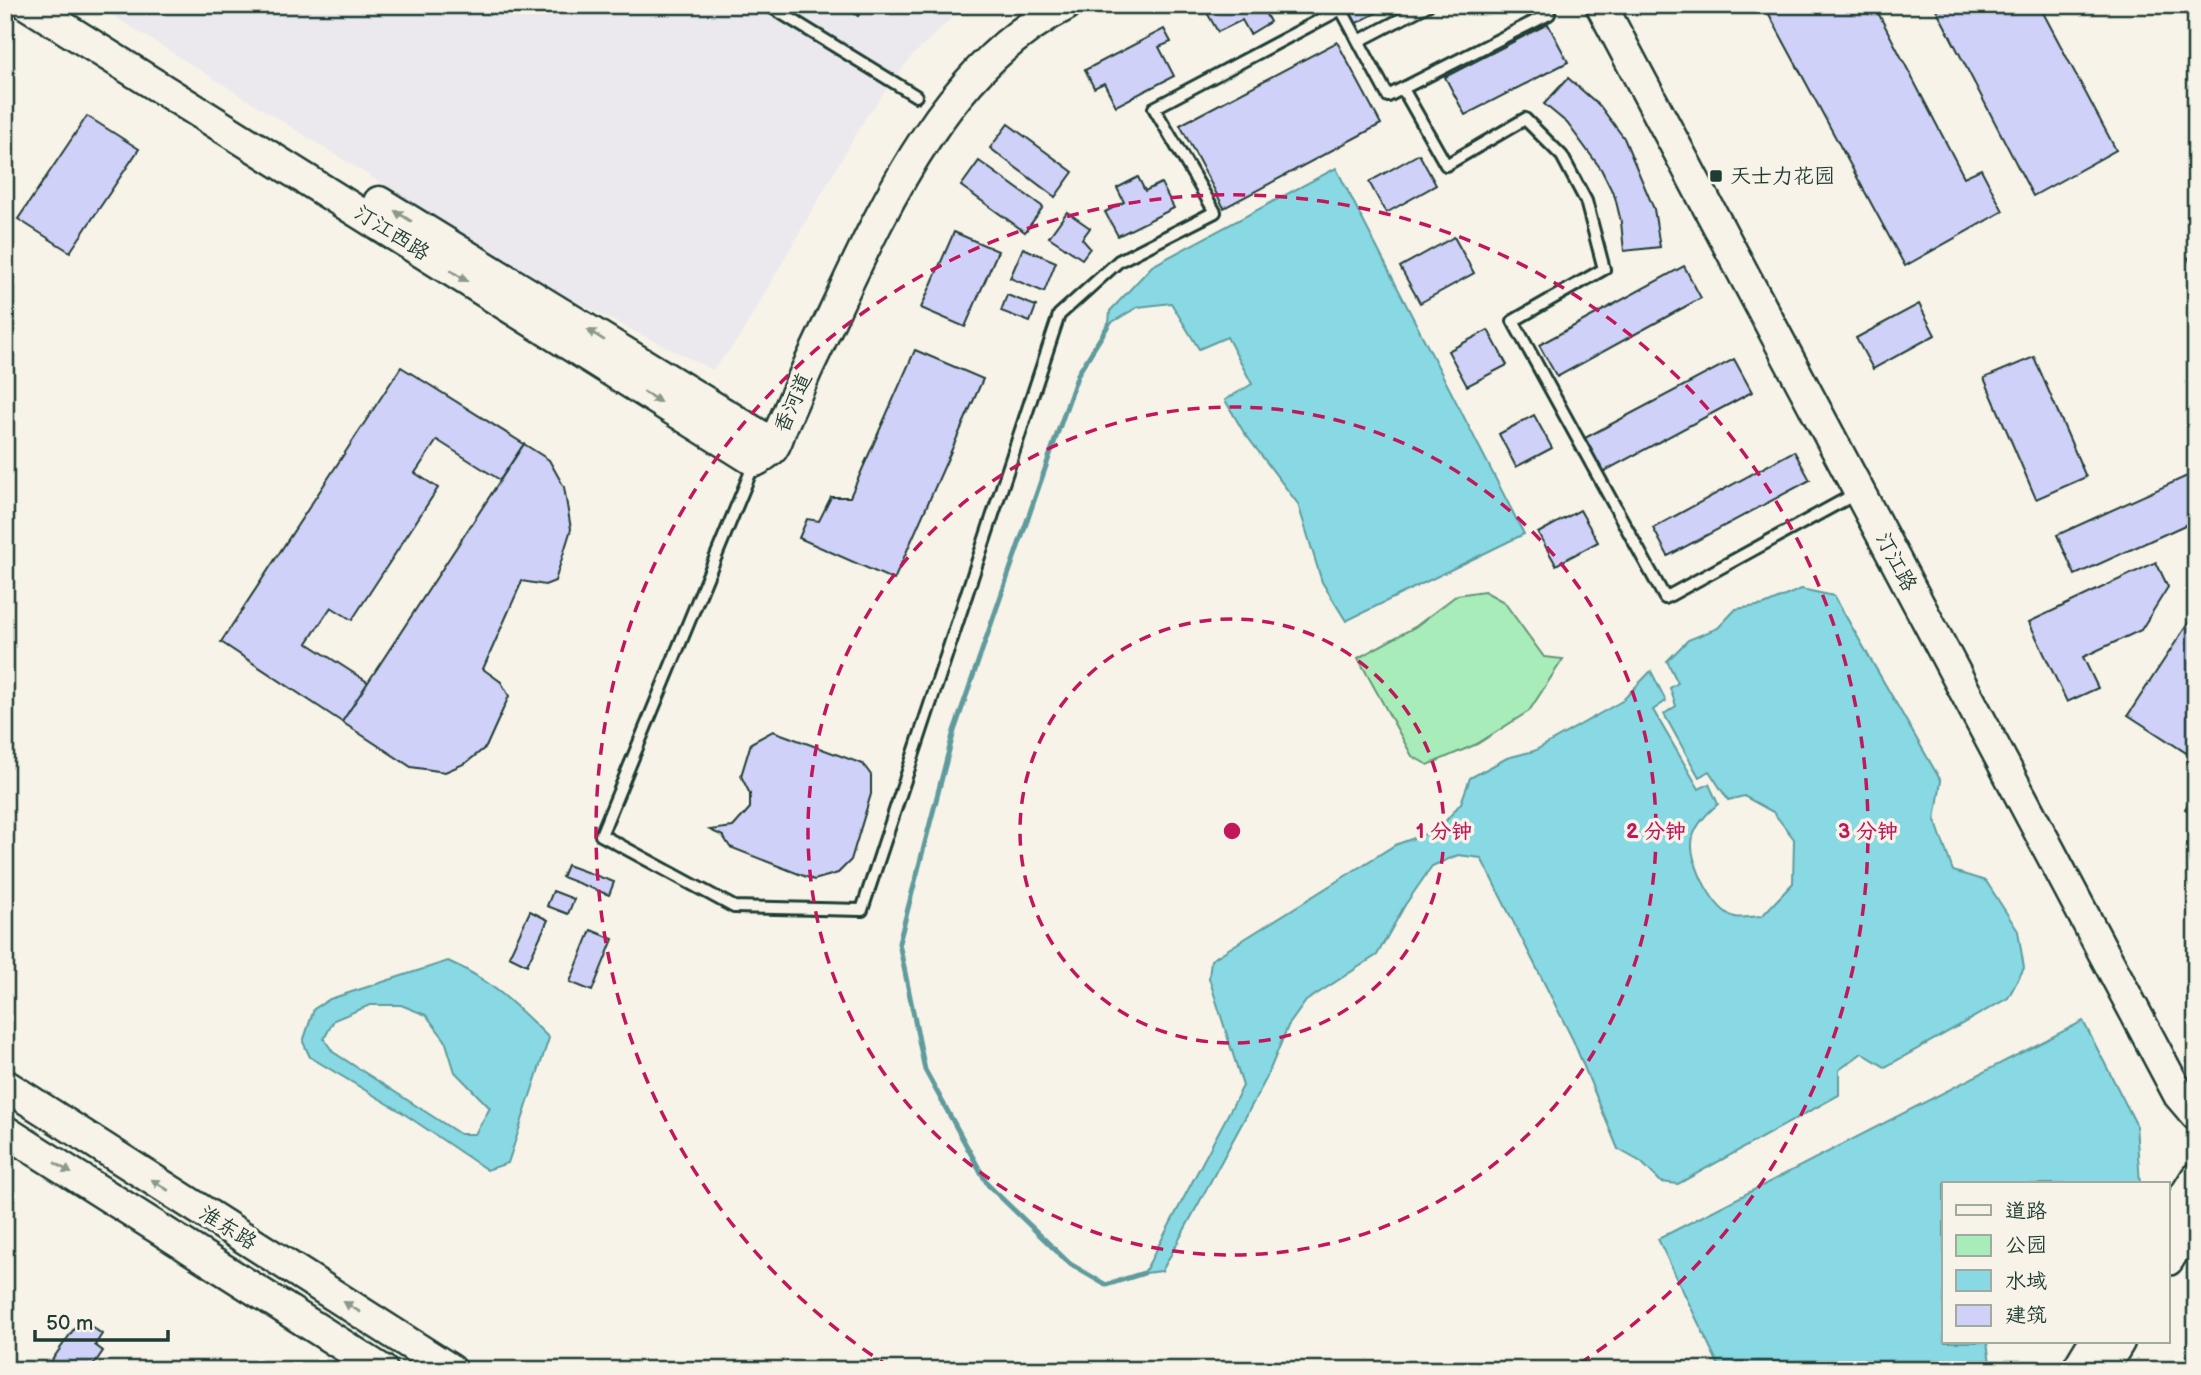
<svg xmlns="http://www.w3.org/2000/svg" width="2201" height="1375" viewBox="0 0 2201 1375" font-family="'Balsamiq Sans','LXGW WenKai TC',sans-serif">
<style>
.built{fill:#ebe9ed}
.green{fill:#a8edb9;stroke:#649576;stroke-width:2}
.water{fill:#88d9e3;stroke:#5e9b9d;stroke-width:2;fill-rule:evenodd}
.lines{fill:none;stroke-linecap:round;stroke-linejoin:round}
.stream{stroke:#5e9b9d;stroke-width:5}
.building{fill:#d0d1f9;stroke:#1f3d34;stroke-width:2}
.lane-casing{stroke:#1f3d34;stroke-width:16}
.secondary-casing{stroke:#1f3d34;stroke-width:35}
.lane{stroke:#f7f3e8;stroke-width:10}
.secondary{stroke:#f7f3e8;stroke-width:30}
.oneway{fill:#8b988e}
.ring{fill:none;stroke:#c2185b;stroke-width:3.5;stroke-dasharray:12 9}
.poi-dot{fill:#1f3d34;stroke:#f7f3e8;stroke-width:2.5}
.labels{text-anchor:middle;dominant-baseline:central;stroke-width:7;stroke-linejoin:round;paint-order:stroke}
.poi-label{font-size:21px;fill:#1f3d34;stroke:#f7f3e8;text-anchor:start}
.street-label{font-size:21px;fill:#1f3d34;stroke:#f7f3e8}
.centre{fill:#c2185b;stroke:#f7f3e8;stroke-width:3.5}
.ring-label{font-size:21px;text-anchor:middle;font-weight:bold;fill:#c2185b;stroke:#f7f3e8;stroke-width:7;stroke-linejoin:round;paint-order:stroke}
</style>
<rect width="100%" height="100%" fill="#f7f3e8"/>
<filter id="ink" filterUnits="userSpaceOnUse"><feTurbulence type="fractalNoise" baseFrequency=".0143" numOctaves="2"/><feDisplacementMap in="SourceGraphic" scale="14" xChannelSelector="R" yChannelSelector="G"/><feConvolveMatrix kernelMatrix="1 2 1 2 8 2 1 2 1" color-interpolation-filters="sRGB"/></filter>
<g filter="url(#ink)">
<path class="built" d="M96,5H965L912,56L864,120L739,338L713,370L557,293Z"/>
<path class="green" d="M1484,591L1504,602L1544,657L1563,659L1529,711L1477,744L1428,765L1412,756L1358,658L1415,627L1457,595Z"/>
<g class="water">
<path d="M1336,168L1524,534L1346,621L1322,582L1298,504L1243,431L1225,400L1252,384L1227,337L1199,349L1171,303L1138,307L1109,324L1110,311L1152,266Z"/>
<path d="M1801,589L1834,596L1941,781L1935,820L1953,871L1986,881L2018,931L2024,968L2008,998L1885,1067L1862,1053L1839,1070V1095L1678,1184L1661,1182L1641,1162L1618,1149L1573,1040L1481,858L1458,855L1432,866L1405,905L1377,955L1306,1001L1288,1026L1266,1079L1162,1271L1144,1273L1243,1086L1209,978L1211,960L1395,845L1439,829L1461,803L1470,778L1507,758L1534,751L1622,701L1651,671L1666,701L1653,710L1699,789L1709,784L1718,804C1706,814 1692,828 1692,844C1691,865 1714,911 1735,917C1742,919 1754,916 1762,916L1793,883L1794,839L1773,812L1744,796L1728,800L1709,771L1699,777L1664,714L1676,706L1670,688L1678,683L1667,661L1688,640L1718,628L1736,609L1764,605Z"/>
<path d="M448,961C490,979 517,1006 549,1038L508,1163L487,1170L400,1111L310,1057L303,1042L314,1009L330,999ZM370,1005H401L426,1015L445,1040L455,1072L490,1108L475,1134H460L333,1052L324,1039L334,1020Z"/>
<path d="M2083,1021L2136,1124L2140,1184H1944V1342H1987L1991,1370H1721L1658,1239Z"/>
</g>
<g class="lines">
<path class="stream" d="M1109,324L1078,374L954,731L899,943L925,1070L988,1185L1070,1264L1106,1285L1144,1273"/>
</g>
<g class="building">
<path d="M842,5H865L858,16Z"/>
<path d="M1217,5H1265L1262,7L1270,22L1250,34L1242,20L1218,32L1206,11Z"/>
<path d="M1345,5H1391L1355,24Z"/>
<path d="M1764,5H1874L1964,177L1981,169L2003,211L1905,266Z"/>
<path d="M1934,5H2039L2116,150L2033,196Z"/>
<path d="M1548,24L1568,62L1465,115L1445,77Z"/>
<path d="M1164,29L1171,42L1159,47L1174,76L1116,106L1104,83L1094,88L1085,70Z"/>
<path d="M1337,42L1381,124L1224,208L1180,125Z"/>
<path d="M1568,78L1600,106L1624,138L1654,209L1660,247L1624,251L1621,222L1615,197L1601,169L1567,123L1544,104Z"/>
<path d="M87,116L139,149L70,252L18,219Z"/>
<path d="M1008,124L1073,172L1055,197L990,148Z"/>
<path d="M1419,154L1436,185L1386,213L1369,182Z"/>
<path d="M979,161L1043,207L1025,232L961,186Z"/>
<path d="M1138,177L1145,191L1161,183L1174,208L1118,236L1105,212L1124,202L1117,188Z"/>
<path d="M1067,212L1090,228L1082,239L1090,248L1082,259L1049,237Z"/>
<path d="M954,232L998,251L965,327L921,308Z"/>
<path d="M1454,237L1474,273L1420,303L1400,267Z"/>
<path d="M1023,248L1056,262L1044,292L1010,278Z"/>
<path d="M2196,254V273L2188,258Z"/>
<path d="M1684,266L1701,298L1557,377L1539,345Z"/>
<path d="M1007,295L1036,306L1030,322L1001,311Z"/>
<path d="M1919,304L1935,335L1873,369L1856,338Z"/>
<path d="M1488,330L1507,365L1467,386L1448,351Z"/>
<path d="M915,350L983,379L894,580L799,538L807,519L819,521L831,497H850Z"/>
<path d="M2034,357L2086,477L2036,499L1984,378Z"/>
<path d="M1734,359L1752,392L1603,472L1585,438Z"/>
<path d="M401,367L524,444L500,480L437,440L415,473L438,488L352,620L331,607L307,643L369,683L342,722L221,642Z"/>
<path d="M1534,415L1552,448L1516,467L1499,434Z"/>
<path d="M524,444L549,460L564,487L571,529L555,581L545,585L522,581L483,669L501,682L509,696L486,747L466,763L445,772L411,767L342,722Z"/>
<path d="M1794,451L1810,480L1668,556L1653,528Z"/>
<path d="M2196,472V520L2075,575L2057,535Z"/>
<path d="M1580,510L1598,542L1556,565L1538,533Z"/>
<path d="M2156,562L2168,587L2141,630L2083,657L2098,688L2067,702L2029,622Z"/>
<path d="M2196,611V742L2188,754L2128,715Z"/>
<path d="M773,731L863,764L871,775V794L851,860L838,873L814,880L730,847L723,836L710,830L733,827L750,808V794L741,776L751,743Z"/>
<path d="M2196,792V816L2185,809Z"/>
<path d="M567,865L614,882L609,895L562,877Z"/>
<path d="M553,891L574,899L568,914L547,906Z"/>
<path d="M530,911L548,920L527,965L509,956Z"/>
<path d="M591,930L613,939L592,991L570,982Z"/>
<path d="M81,1319L102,1334L95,1345L103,1351L90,1370H45Z"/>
</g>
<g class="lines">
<g class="lane-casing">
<g id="lane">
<path d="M768,5L916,96"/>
<path d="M1359,41L1428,5"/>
<path d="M1403,89L1446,165L1525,119L1562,156L1586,201L1604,269L1513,321L1665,598L1857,493"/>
<path d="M754,464L601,835L734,907L862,910L1059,315L1119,261L1215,212L1154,108L1341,9L1388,96L1549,14L1544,5"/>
</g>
</g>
<g class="secondary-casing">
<g id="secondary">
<path d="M28,5L755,461"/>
<path d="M1601,5L2179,1095L2196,1115"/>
<path d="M379,202L759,435L772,449"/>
<path d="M759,459C762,456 768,453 771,450C777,444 779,433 782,426C791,406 799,387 808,367C870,240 932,72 1066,5"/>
<path d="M5,1085L451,1370"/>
<path d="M5,1131L382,1370"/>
<path d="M2168,1223L2196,1178"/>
<path d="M2168,1260L2196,1214"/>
<path d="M2077,1370L2094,1342"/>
<path d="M2102,1370L2119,1342"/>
</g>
</g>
<use href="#lane" class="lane"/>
<use href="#secondary" class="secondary"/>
</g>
<defs><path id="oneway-solid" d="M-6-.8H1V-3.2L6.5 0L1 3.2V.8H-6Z" transform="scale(1.75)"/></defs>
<g class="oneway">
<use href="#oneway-solid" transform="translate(403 216) rotate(-148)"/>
<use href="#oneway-solid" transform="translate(459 276) rotate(32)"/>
<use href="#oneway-solid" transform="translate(596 335) rotate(-148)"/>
<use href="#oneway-solid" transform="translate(652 397) rotate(32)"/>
<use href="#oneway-solid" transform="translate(63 1168) rotate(32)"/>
<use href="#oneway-solid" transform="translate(160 1185) rotate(-147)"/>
<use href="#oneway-solid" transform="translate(352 1307) rotate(-148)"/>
</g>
</g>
<g class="ring">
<circle cx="1232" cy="831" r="212"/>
<circle cx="1232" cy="831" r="424"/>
<path d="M890 1367A636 636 0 1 1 1574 1367"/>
</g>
<rect class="poi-dot" x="1709" y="169" width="14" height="14" rx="3.5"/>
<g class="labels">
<g class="poi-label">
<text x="1730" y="176">天士力花园</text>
</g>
<g class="street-label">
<text transform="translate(392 233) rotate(32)">汀江西路</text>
<text transform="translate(793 403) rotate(-66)">香河道</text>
<text transform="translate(1896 562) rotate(62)">汀江路</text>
<text transform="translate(228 1228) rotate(32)">淮东路</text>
</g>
</g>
<circle cx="1232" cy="831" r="10" class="centre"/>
<g class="ring-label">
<text x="1444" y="838">1 分钟</text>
<text x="1656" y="838">2 分钟</text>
<text x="1868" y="838">3 分钟</text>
</g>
<rect width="2201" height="1375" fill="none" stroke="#f7f3e8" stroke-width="28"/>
<rect x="14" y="14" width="2173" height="1347" fill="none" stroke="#1f3d34" stroke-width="2.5" filter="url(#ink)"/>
<rect x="1942" y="1182" width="228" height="161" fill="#f7f3e8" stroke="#a1aaa0" stroke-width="2"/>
<rect x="1956" y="1205" width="35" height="10" fill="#f7f3e8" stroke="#a1aaa0" stroke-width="2"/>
<text x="2005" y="1218" font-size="21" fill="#1f3d34">道路</text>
<rect x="1956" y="1235" width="35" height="21" fill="#a8edb9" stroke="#a1aaa0" stroke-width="2"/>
<text x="2005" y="1252" font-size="21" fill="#1f3d34">公园</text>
<rect x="1956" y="1270" width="35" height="21" fill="#88d9e3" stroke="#a1aaa0" stroke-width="2"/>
<text x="2005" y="1288" font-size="21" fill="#1f3d34">水域</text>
<rect x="1956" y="1305" width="35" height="21" fill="#d0d1f9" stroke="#a1aaa0" stroke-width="2"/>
<text x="2005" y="1322" font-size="21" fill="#1f3d34">建筑</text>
<path d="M35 1330v10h133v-10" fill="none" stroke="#1f3d34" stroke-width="3.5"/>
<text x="46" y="1330" font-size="21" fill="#1f3d34" stroke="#f7f3e8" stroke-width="5" paint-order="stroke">50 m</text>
</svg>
